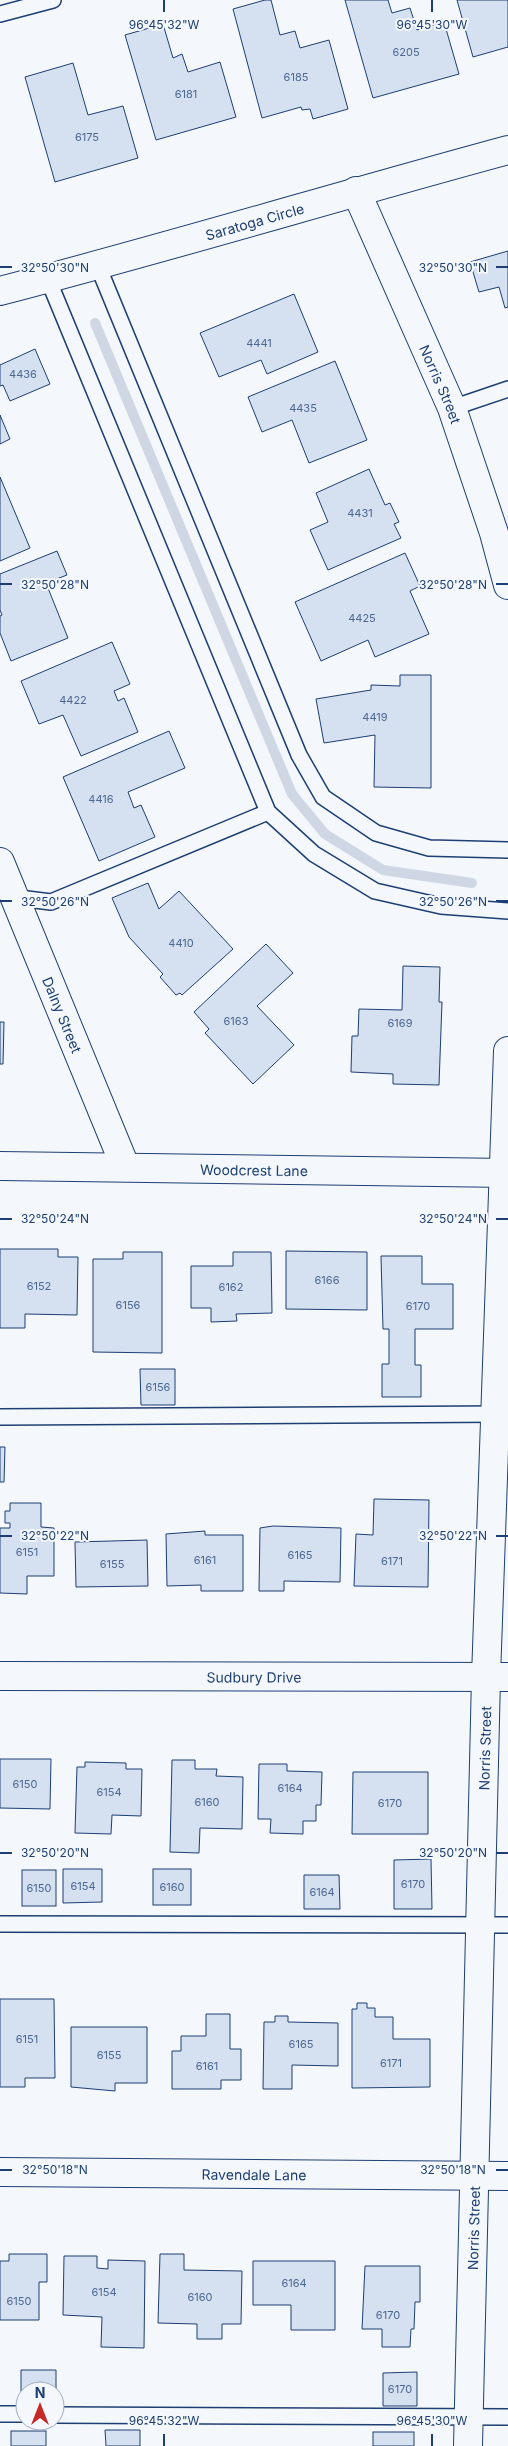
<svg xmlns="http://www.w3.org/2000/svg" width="508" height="2446" viewBox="0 0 508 2446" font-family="Inter,sans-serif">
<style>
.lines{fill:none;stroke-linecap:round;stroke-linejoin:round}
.stream{stroke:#cfd7e4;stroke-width:10}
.building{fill:#d5e0f0;stroke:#1d3f73}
.lane-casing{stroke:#1d3f73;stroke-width:18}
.street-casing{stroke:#1d3f73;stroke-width:30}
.lane{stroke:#f4f7fb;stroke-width:15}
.street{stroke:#f4f7fb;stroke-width:28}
.ticks{fill:none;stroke:#1d3f73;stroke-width:2}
.labels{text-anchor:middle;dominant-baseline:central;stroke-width:4;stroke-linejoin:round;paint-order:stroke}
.number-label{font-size:11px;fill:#4b6792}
.street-label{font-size:14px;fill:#1d3f73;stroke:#f4f7fb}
.ticks-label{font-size:12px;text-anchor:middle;fill:#1d3f73;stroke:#f4f7fb;stroke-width:4;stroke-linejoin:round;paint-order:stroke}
</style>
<rect width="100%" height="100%" fill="#f4f7fb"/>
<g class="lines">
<path class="stream" d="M95,323L292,794L325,834L383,870L472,883"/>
</g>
<g class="building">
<path d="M265,0H271L280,35L295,31L300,48L329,40L348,109L313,119L310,109L302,110L301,107L262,118L233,9Z"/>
<path d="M345,0H388L392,13L410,8L417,30L444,22L459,74L373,98Z"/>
<path d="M457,0H508V47L473,57Z"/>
<path d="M163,24L173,58L182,54L188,72L220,62L236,117L156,140L125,35Z"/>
<path d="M73,63L88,115L123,106L138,158L55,182L25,77Z"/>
<path d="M508,251V307L505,308L499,287L479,292L470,262Z"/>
<path d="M294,294L318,352L267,374L261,360L219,377L200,333Z"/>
<path d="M35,349L50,384L10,401L3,385L0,386V365Z"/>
<path d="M335,361L367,440L309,463L292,420L262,432L248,397Z"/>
<path d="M0,415L10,439L0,444Z"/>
<path d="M369,469L385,505L390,503L399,522L394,524L401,538L328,570L310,530L328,522L316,493Z"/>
<path d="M0,477L30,548L0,561Z"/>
<path d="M57,551L67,575L46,583L68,638L11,661L0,633V616L2,615L0,610V574Z"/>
<path d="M405,553L420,586L410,591L429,634L375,657L368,640L321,661L295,602Z"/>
<path d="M112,642L130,684L114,691L118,701L124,698L138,732L81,756L63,715L39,724L21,681Z"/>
<path d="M400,675H431V788L374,787L375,735L324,743L316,699L371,690V685L400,686Z"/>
<path d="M169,731L185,768L128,792L134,808L141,805L155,837L99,861L63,777Z"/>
<path d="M148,883L159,909L179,891L233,949L182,995L180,993L176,995L160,977L163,974L129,937L112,898Z"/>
<path d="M266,944L293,973L257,1006L294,1045L253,1084L205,1033L209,1029L194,1012Z"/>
<path d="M403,966L440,967L439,1002H442L439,1085L393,1084V1074L351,1072L352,1036H358L359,1009L402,1010Z"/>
<path d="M0,1022H4L3,1064H0Z"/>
<path d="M0,1249H58V1257H78L77,1315L25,1314V1328H0Z"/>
<path d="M286,1251L367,1252V1310L286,1309Z"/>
<path d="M123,1252H162V1353L93,1352V1259H123Z"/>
<path d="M233,1252H271L272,1313L236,1314L237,1321L211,1322V1308H191V1266H233Z"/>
<path d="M381,1256H422V1284H453V1329H415V1365H421V1397H382V1364H389V1329H383Z"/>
<path d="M140,1369H175V1405H141Z"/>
<path d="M0,1447H5L4,1482H0Z"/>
<path d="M374,1499L429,1500L428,1587L354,1586L356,1534L373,1535Z"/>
<path d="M10,1503H41V1527L54,1528V1576H27V1594L0,1593V1528H10V1523H5V1511H10Z"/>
<path d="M273,1526L341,1528L340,1582L284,1581V1591H259L260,1528Z"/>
<path d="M205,1531V1535H243V1591H201V1585L167,1586L166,1534Z"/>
<path d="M147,1540L148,1586L76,1587L75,1542Z"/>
<path d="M0,1759H51L50,1809L0,1808Z"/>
<path d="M172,1760H195V1769H217L216,1776L243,1777L242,1829L200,1828L199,1853L170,1852Z"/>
<path d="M85,1762L126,1763V1769H142L141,1816L112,1815L111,1834L75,1833L77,1767H85Z"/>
<path d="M259,1764H287V1771L322,1772L321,1805H316V1821H303V1834L270,1833L271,1819H258Z"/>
<path d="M353,1772H428V1834H352Z"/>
<path d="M431,1859L432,1909H394V1860Z"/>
<path d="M63,1869H102V1902L63,1903Z"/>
<rect x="153" y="1869" width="38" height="36"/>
<rect x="22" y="1870" width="34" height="36"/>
<path d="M304,1875H339L340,1909H304Z"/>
<path d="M0,1999H54L55,2078H25V2087H0Z"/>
<path d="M357,2003H367V2008H375V2017H393V2039H430V2087L352,2088V2009H357Z"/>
<path d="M206,2014H230V2049H241V2080H221V2089H172V2051H181V2036H206Z"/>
<path d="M275,2016H288V2022L338,2023V2066L292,2065V2089H263L264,2022H275Z"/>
<path d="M71,2027H147V2083H115V2091L71,2087Z"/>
<path d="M9,2254H47V2282H39V2320H0V2261H9Z"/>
<path d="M160,2254H184V2270L242,2271L241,2324H222V2339H197V2324L158,2323Z"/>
<path d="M64,2256H97V2268L108,2269V2260L145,2261L144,2348L101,2347L102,2317L63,2315Z"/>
<path d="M253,2261H335V2330H291V2305H253Z"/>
<path d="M365,2266H420V2302H415L414,2329H411L410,2347H382V2329H362Z"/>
<path d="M21,2370H56V2406L55,2391H25V2406H21Z"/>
<path d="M417,2372V2406H383V2373Z"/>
<path d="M105,2430H140V2446H106Z"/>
<rect x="11" y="2431" width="35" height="15"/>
<rect x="373" y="2432" width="41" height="14"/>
</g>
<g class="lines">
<g class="lane-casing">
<g id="lane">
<path d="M0,14L53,0"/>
<path d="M98,266L299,755L323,797L376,833L429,848L508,850"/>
<path d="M48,279L268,812L314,854L375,891L441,906L508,911"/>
<path d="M452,408L508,389"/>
<path d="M11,897L51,902L268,812"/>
<path d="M0,1417L502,1414"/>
<path d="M0,1924L508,1925"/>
<path d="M0,2414H25"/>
<path d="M55,2415L508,2417"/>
</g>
</g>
<g class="street-casing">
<g id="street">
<path id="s1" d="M356,191L452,408L494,533L508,585"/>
<path id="s2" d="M0,291C170,247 338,196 508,150"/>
<path id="s3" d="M0,862L125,1166"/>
<path id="s4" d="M0,1166L508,1173"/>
<path id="s5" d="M0,1676L508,1677"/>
<path id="s6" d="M0,2172L508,2176"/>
<path id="s7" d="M468,2446L486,1677L508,1051"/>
</g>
</g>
<use href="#lane" class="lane"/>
<use href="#street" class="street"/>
</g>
<path class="ticks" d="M164,0V12M432,0V12M0,267H12M496,267H508M0,584H12M496,584H508M0,901H12M496,901H508M0,1219H12M496,1219H508M0,1536H12M496,1536H508M0,1853H12M496,1853H508M0,2170H12M496,2170H508M164,2434V2446M432,2434V2446"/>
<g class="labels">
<g class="number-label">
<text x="406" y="52">6205</text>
<text x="296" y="77">6185</text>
<text x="186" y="94">6181</text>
<text x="87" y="137">6175</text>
<text x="259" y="343">4441</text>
<text x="23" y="374">4436</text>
<text x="303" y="408">4435</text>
<text x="360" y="513">4431</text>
<text x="362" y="618">4425</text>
<text x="73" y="700">4422</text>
<text x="375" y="717">4419</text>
<text x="101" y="799">4416</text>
<text x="181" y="943">4410</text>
<text x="236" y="1021">6163</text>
<text x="400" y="1023">6169</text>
<text x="327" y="1280">6166</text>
<text x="39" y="1286">6152</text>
<text x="231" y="1287">6162</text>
<text x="128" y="1305">6156</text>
<text x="418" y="1306">6170</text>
<text x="158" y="1387">6156</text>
<text x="27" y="1552">6151</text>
<text x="300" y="1555">6165</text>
<text x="205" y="1560">6161</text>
<text x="392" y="1561">6171</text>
<text x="112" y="1564">6155</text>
<text x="25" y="1784">6150</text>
<text x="290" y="1788">6164</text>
<text x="109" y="1792">6154</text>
<text x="207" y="1802">6160</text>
<text x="390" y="1803">6170</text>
<text x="413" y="1884">6170</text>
<text x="83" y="1886">6154</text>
<text x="172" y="1887">6160</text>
<text x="39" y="1888">6150</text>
<text x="322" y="1892">6164</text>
<text x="27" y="2039">6151</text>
<text x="301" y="2044">6165</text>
<text x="109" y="2055">6155</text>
<text x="391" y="2063">6171</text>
<text x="207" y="2066">6161</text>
<text x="294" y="2283">6164</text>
<text x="104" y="2292">6154</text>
<text x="200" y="2297">6160</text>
<text x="19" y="2301">6150</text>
<text x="388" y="2315">6170</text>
<text x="400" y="2389">6170</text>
</g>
<g class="street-label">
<text stroke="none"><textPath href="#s2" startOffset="264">Saratoga Circle</textPath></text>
<text stroke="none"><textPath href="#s1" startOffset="211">Norris Street</textPath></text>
<text stroke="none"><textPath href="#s3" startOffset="165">Dalny Street</textPath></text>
<text stroke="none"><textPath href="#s4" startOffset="254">Woodcrest Lane</textPath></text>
<text stroke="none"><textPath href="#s5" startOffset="254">Sudbury Drive</textPath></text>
<text stroke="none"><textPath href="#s7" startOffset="698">Norris Street</textPath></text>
<text stroke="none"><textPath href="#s6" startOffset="254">Ravendale Lane</textPath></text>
<text stroke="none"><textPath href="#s7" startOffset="218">Norris Street</textPath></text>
</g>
</g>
<g class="ticks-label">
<text x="164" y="29">96°45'32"W</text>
<text x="432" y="29">96°45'30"W</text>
<text x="55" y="272">32°50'30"N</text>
<text x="453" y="272">32°50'30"N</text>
<text x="55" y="589">32°50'28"N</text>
<text x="453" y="589">32°50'28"N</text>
<text x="55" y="906">32°50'26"N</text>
<text x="453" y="906">32°50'26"N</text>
<text x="55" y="1223">32°50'24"N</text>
<text x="453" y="1223">32°50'24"N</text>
<text x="55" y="1540">32°50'22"N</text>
<text x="453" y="1540">32°50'22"N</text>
<text x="55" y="1857">32°50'20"N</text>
<text x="453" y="1857">32°50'20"N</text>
<text x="55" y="2174">32°50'18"N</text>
<text x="453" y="2174">32°50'18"N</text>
<text x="164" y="2425">96°45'32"W</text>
<text x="432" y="2425">96°45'30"W</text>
</g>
<g transform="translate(40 2406)"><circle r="24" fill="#f4f7fb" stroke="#9eadc5"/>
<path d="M0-4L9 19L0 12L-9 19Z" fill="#c62828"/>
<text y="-8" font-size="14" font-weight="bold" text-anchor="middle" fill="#1d3f73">N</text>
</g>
</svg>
